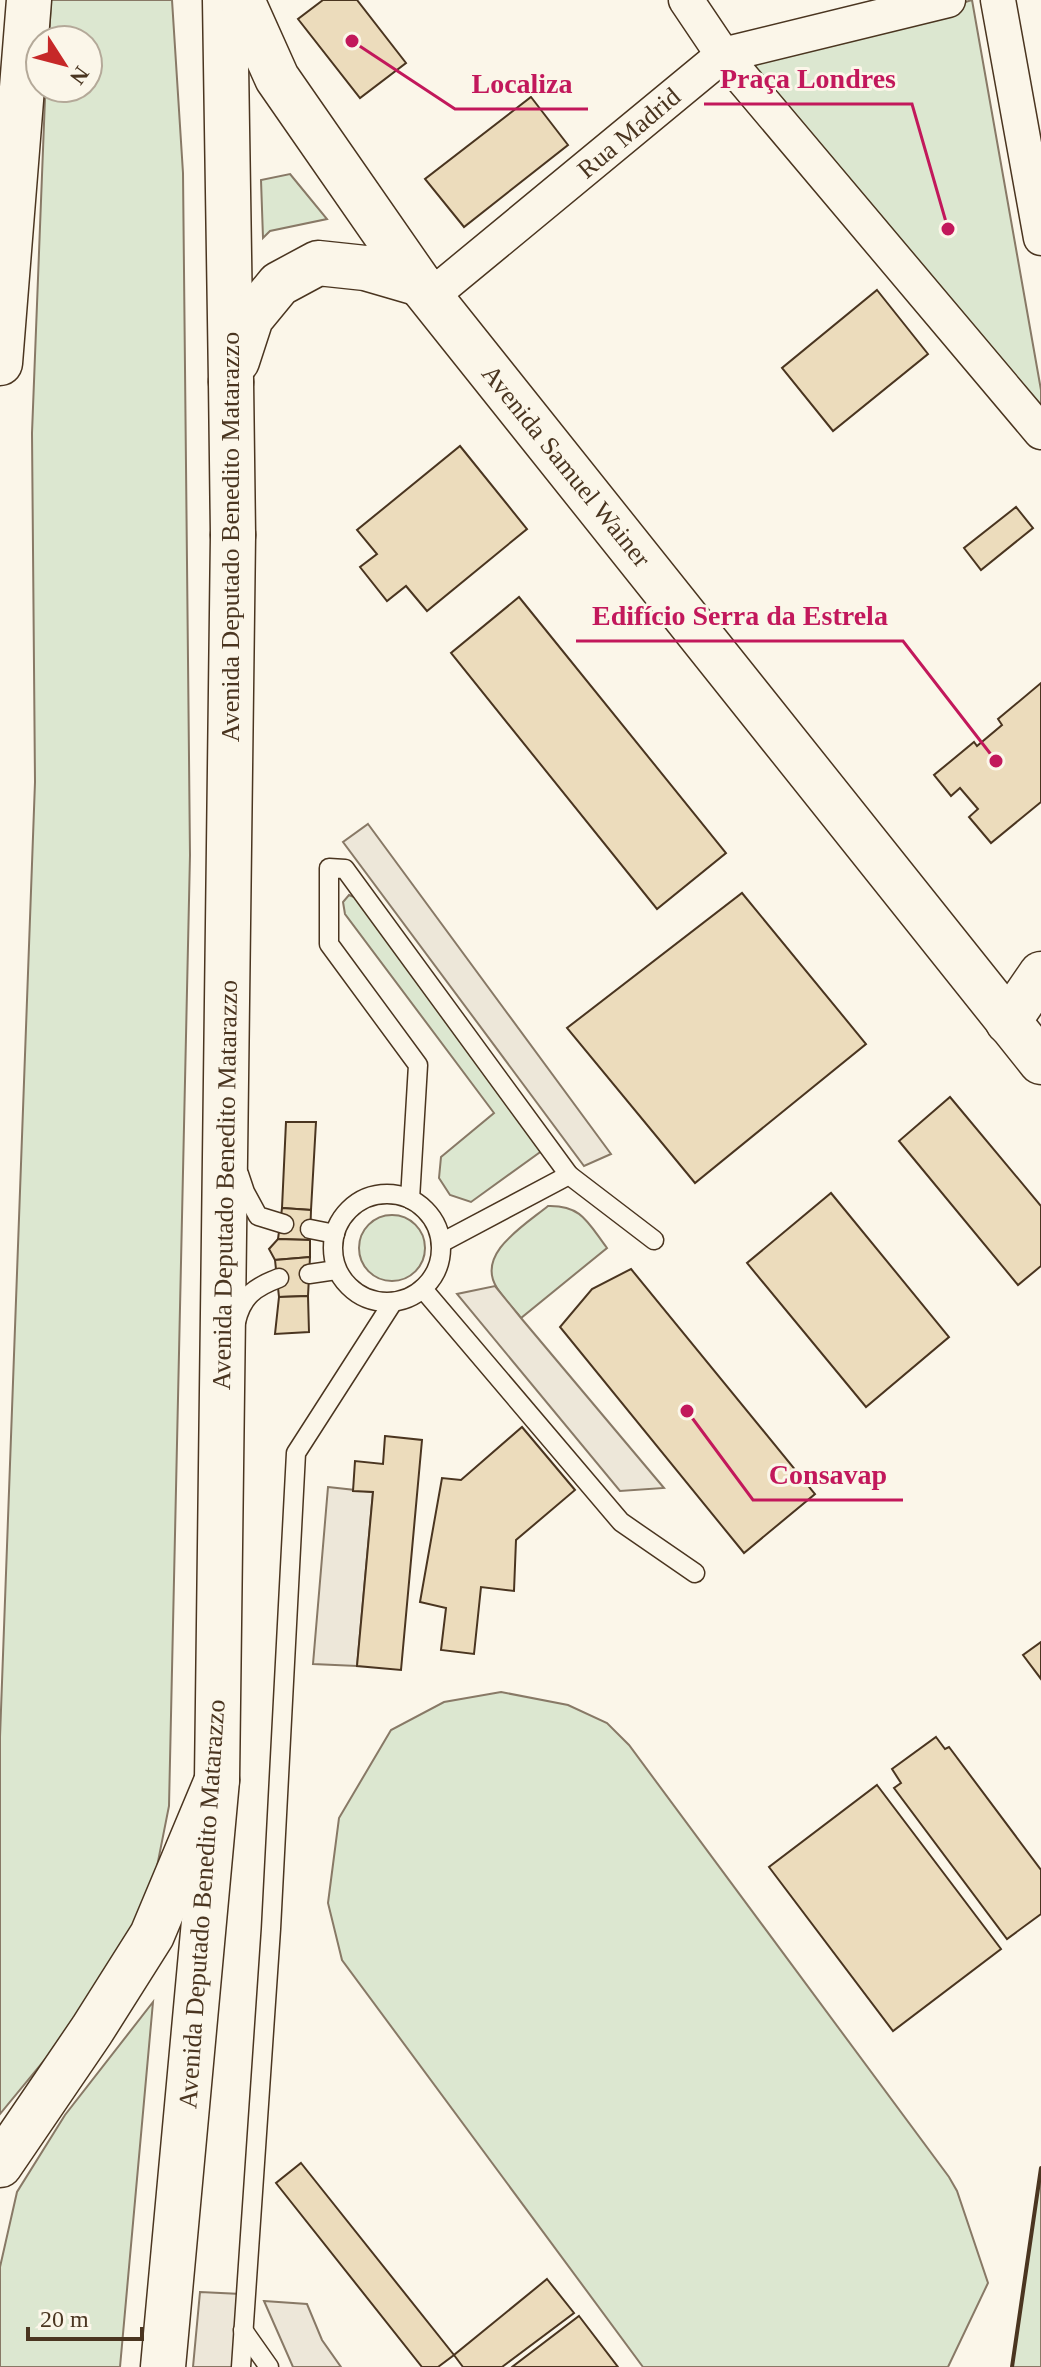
<svg xmlns="http://www.w3.org/2000/svg" width="1041" height="2367" viewBox="0 0 1041 2367" font-family="Georgia,serif">
<style>
.green{fill:#dce7d0;stroke:#887966;stroke-width:2}
.parking{fill:#ede7d9;stroke:#887966;stroke-width:2}
.building{fill:#ecdcbc;stroke:#4a3520;stroke-width:2}
.lines{fill:none;stroke-linecap:round;stroke-linejoin:round}
.lane-casing{stroke:#4a3520;stroke-width:21}
.street-casing{stroke:#4a3520;stroke-width:37}
.secondary-casing{stroke:#4a3520;stroke-width:47}
.primary-casing{stroke:#4a3520;stroke-width:47}
.highway-casing{stroke:#4a3520;stroke-width:47}
.lane{stroke:#fbf6e9;stroke-width:18}
.street{stroke:#fbf6e9;stroke-width:34}
.secondary{stroke:#fbf6e9;stroke-width:44}
.primary{stroke:#fbf6e9;stroke-width:44}
.highway{stroke:#fbf6e9;stroke-width:44}
.wall{stroke:#4a3520;stroke-width:4}
.labels{text-anchor:middle;dominant-baseline:central;stroke-width:6;stroke-linejoin:round;paint-order:stroke}
.street-label{font-size:26px;fill:#4a3520;stroke:#fbf6e9}
.leader{fill:none;stroke:#c2185b;stroke-width:3}
.callout-dot{fill:#c2185b;stroke:#fbf6e9;stroke-width:3}
.callout-label{font-size:28px;text-anchor:middle;font-weight:bold;fill:#c2185b;stroke:#fbf6e9;stroke-width:6;stroke-linejoin:round;paint-order:stroke}
</style>
<rect width="100%" height="100%" fill="#fbf6e9"/>
<g class="green">
<path d="M51,0H172L183,173L190,855L169,1806L151,1897L75,2023L0,2114V1737L35,782L32,433L45,98L46,88H88V40H49Z"/>
<path d="M972,0L1041,390V411L745,68Z"/>
<path d="M290,174L327,219L270,231L263,238L261,180Z"/>
<path d="M349,895L359,899L543,1150L471,1202L450,1195L439,1178L441,1157L494,1113L345,914L343,902Z"/>
<path d="M548,1206C582,1205 588,1223 607,1248L521,1318C513,1308 504,1299 497,1288C475,1254 525,1225 548,1206Z"/>
<circle cx="392" cy="1248" r="33"/>
<path d="M501,1692L568,1705L607,1723L629,1745L949,2177L957,2191L988,2283L948,2367H643L342,1960L328,1903L339,1818L391,1730L444,1702Z"/>
<path d="M153,2002L120,2367H0V2267L17,2192L65,2115Z"/>
<path d="M1041,2168V2367H1012Z"/>
</g>
<g class="parking">
<path d="M368,824L611,1154L584,1166L343,842Z"/>
<path d="M495,1286L521,1318L664,1488L620,1491L457,1294Z"/>
<path d="M328,1487L373,1492L357,1666L313,1664Z"/>
<path d="M200,2292L241,2294L235,2367H193Z"/>
<path d="M264,2301L307,2304L322,2340L341,2367H293Z"/>
</g>
<g class="building">
<path d="M323,0H357L406,63L360,98L298,19Z"/>
<path d="M531,97L568,145L464,227L425,179Z"/>
<path d="M877,290L928,354L833,431L782,368Z"/>
<path d="M460,446L527,529L427,611L406,586L387,601L360,567L377,554L357,530Z"/>
<path d="M1016,507L1033,528L981,570L964,548Z"/>
<path d="M519,597L726,853L657,909L451,653Z"/>
<path d="M1041,683V802L991,843L969,817L978,809L960,788L951,796L934,775L974,742L977,746L1002,725L998,719Z"/>
<path d="M742,893L866,1044L695,1183L567,1028Z"/>
<path d="M950,1097L1041,1206V1266L1018,1285L899,1141Z"/>
<path d="M286,1122H316L311,1210L282,1208Z"/>
<path d="M831,1193L949,1337L866,1407L747,1263Z"/>
<path d="M282,1208L311,1210L310,1240L278,1239Z"/>
<path d="M278,1239L310,1240V1257L275,1260L269,1249Z"/>
<path d="M310,1257L308,1296L279,1297L275,1260Z"/>
<path d="M631,1269L815,1494L744,1553L560,1327L592,1289Z"/>
<path d="M308,1296L309,1332L275,1334L279,1297Z"/>
<path d="M522,1427L575,1490L516,1540L514,1591L481,1587L474,1654L441,1650L446,1608L420,1602L442,1478L461,1480Z"/>
<path d="M385,1436L422,1440L401,1670L357,1666L373,1492L353,1491L355,1461L383,1464Z"/>
<path d="M1041,1642V1679L1023,1655Z"/>
<path d="M936,1737L945,1749L949,1747L1041,1870V1914L1007,1939L894,1788L901,1783L892,1769Z"/>
<path d="M877,1785L1001,1949L893,2031L769,1867Z"/>
<path d="M301,2163L454,2355L438,2367H422L276,2183Z"/>
<path d="M547,2279L574,2313L502,2367H463L454,2355Z"/>
<path d="M579,2316L618,2367H512Z"/>
</g>
<g class="lines">
<g class="lane-casing">
<g id="lane">
<path d="M239,1174L245,1192L258,1216L284,1224"/>
<circle cx="387" cy="1248" r="54"/>
<path d="M410,1199L418,1065L329,944V868L345,869L569,1175"/>
<path d="M310,1229L335,1234"/>
<path d="M441,1243L569,1175L654,1240"/>
<path d="M309,1274L336,1270"/>
<path d="M423,1289L621,1522L695,1573"/>
<path d="M236,1322C242,1296 255,1287 279,1278"/>
<path d="M243,2330L269,2367"/>
<path d="M241,2367L271,1929L296,1453L393,1302"/>
</g>
</g>
<g class="street-casing">
<g id="street">
<path d="M686,0L723,55L1041,432"/>
<path d="M998,0L1041,238"/>
<path d="M430,297L723,55L948,0"/>
</g>
</g>
<g class="secondary-casing">
<g id="secondary">
<path d="M225,0L231,382"/>
<path d="M242,0L277,78L420,284L1041,1062"/>
<path d="M237,361L251,318L279,284L318,263L365,268L420,284"/>
<path d="M1008,1022L1041,974"/>
<path d="M163,2367L217,1780L233,535"/>
</g>
</g>
<g class="primary-casing">
<g id="primary">
<path d="M0,363L29,0"/>
<path d="M231,382L233,535"/>
</g>
</g>
<g class="highway-casing">
<path id="highway" d="M0,2165L92,2030L152,1935L217,1780"/>
</g>
<use href="#lane" class="lane"/>
<use href="#street" class="street"/>
<use href="#secondary" class="secondary"/>
<use href="#primary" class="primary"/>
<use href="#highway" class="highway"/>
<path class="wall" d="M1012,2367L1041,2168"/>
</g>
<g class="labels">
<g class="street-label">
<text transform="translate(629 133) rotate(-40)">Rua Madrid</text>
<text transform="translate(566 466) rotate(51)">Avenida Samuel Wainer</text>
<text transform="translate(230 537) rotate(-90)">Avenida Deputado Benedito Matarazzo</text>
<text transform="translate(225 1185) rotate(-89)">Avenida Deputado Benedito Matarazzo</text>
<text transform="translate(202 1904) rotate(-86)">Avenida Deputado Benedito Matarazzo</text>
</g>
</g>
<path class="leader" d="M948 229L912 104H704M352 41L455 109H588M996 761L903 641H576M687 1411L753 1500H903"/>
<g class="callout-dot">
<circle cx="948" cy="229" r="8"/>
<circle cx="352" cy="41" r="8"/>
<circle cx="996" cy="761" r="8"/>
<circle cx="687" cy="1411" r="8"/>
</g>
<g class="callout-label">
<text x="808" y="88">Praça Londres</text>
<text x="522" y="93">Localiza</text>
<text x="740" y="625">Edifício Serra da Estrela</text>
<text x="828" y="1484">Consavap</text>
</g>
<g transform="translate(64 64) rotate(126)"><circle r="38" fill="#fbf6e9" stroke="#b4a999" stroke-width="2"/>
<path d="M0-6L14 30L0 20L-14 30Z" fill="#c62828"/>
<text y="-12" font-size="22" font-weight="bold" text-anchor="middle" fill="#4a3520">N</text>
</g>
<path d="M28 2327v12h114v-12" fill="none" stroke="#4a3520" stroke-width="4"/>
<text x="40" y="2327" font-size="24" fill="#4a3520" stroke="#fbf6e9" stroke-width="6" paint-order="stroke">20 m</text>
</svg>
